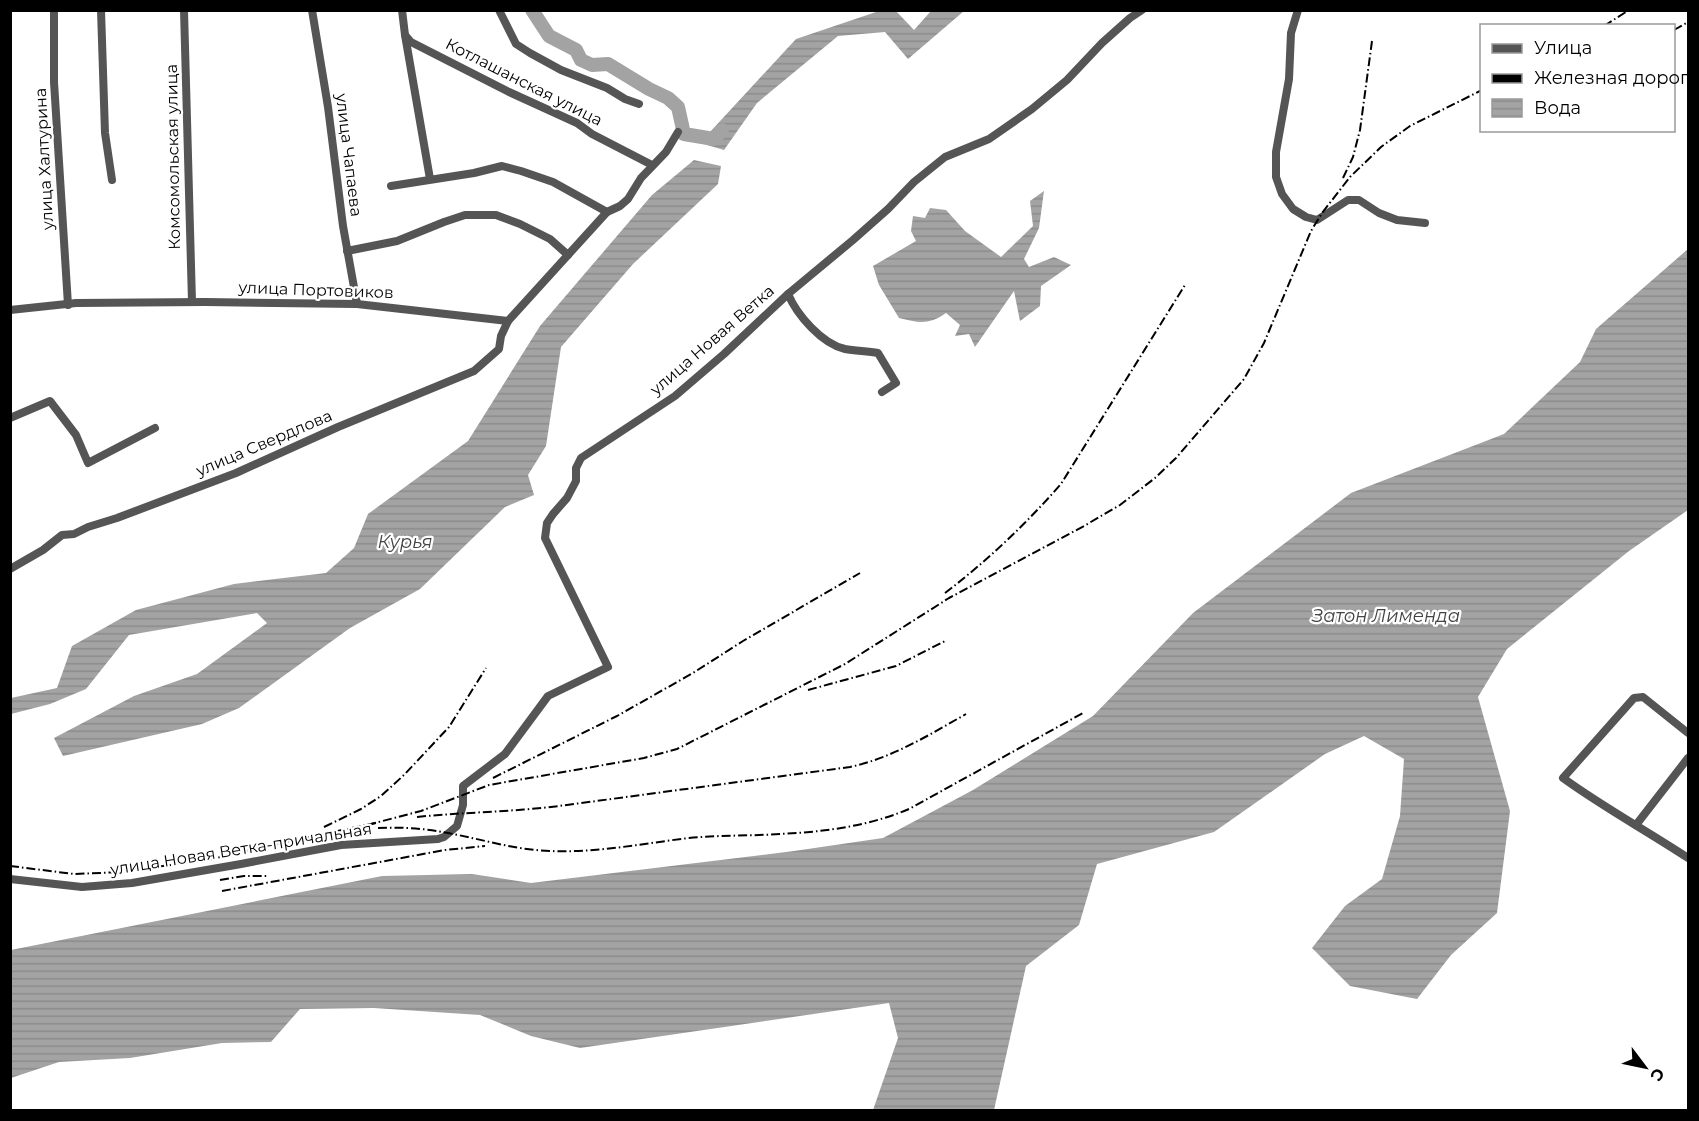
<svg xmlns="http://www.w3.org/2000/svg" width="1699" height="1121" viewBox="0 0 1699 1121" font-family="Montserrat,sans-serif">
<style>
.water{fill:url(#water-rules)}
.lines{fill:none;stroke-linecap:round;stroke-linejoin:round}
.river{stroke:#a3a3a3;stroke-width:14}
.street{stroke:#555;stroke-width:8}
.rail{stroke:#000;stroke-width:2;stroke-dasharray:9 3 1.5 3;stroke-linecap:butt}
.labels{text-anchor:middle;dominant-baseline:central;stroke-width:4.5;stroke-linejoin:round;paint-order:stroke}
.street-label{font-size:16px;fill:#000;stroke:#fff}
.water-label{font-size:18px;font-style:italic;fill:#444;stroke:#fff}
</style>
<defs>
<pattern id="water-rules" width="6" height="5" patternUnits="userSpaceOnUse" patternTransform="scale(1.5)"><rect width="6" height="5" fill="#a3a3a3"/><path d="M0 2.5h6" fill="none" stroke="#8b8b8b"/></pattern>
</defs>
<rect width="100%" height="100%" fill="#fff"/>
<g class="water">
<path d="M879,11H896L914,30L931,11H964L908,59L885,32L838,36L757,103L724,150L707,145L710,132L796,39Z"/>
<path d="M694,160L721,166L718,184L633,264L561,347L546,446L528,475L534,495L505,507L420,589L350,628L239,708L202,724L63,756L54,738L134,696L197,674L267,623L257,613L129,635L86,689L50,704L11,714V698L57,688L72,646L136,610L234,584L326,573L354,548L368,514L468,441L540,326L652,195Z"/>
<path d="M1044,191L1039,228L1024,259L1029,267L1054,257L1071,265L1041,286L1040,306L1020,321L1014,291L975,347L969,334L955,336L960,325L946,313C929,325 919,323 899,318L879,285L873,266L916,241L911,231L913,216L925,218L930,208L946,210L965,231L1001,257L1033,226L1030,201Z"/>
<path d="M1688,249V510L1629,551L1507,649L1478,697L1510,811L1497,913L1451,955L1417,999L1350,986L1312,948L1345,906L1382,879L1400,816L1404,759L1364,736L1325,754L1214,832L1097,864L1079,925L1026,966L994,1110H873L898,1038L889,1003L580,1048L531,1036L480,1015L374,1008L300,1009L271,1042L222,1043L130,1058L59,1062L11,1078V950L382,876L472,874L531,883L794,851L883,838L973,790L1093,716L1193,613L1351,493L1504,434L1580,362L1596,329Z"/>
</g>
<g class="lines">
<path class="river" d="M532,10L549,36L576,50L581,60L592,65L608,64L649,89L668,98L678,107L684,134L714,139L722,130"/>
<g class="street">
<path d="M54,10V82L68,305"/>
<path d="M101,10L105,133L112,180"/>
<path d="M184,10L192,302"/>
<path d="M312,10L328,107L343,226L357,304"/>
<path d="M402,10L405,35L411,42L509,92L577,123L592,134L652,165"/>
<path d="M499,10L516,44L530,53L561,70L607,88L625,99L639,104"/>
<path d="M1298,10L1291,33L1289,79L1276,152V177L1282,194L1293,209L1306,217L1317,220L1348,200H1359L1379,213L1397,220L1425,223"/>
<path d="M405,35L430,179"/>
<path d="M391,186L474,173L502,166L521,171L553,182L607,212"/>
<path d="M347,251L397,241L444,222L465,215H496L520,224L550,239L568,255"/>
<path d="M10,310L76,303L205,302L357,304L508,321"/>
<path d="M882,392L896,383L878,353C867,351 856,351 845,349C822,344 797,315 788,294L853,240L888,209L914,182L945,157L989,139L1032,109L1067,80L1102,43L1130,18L1142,10"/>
<path d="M10,418L50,401L76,435L88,463L155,428"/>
<path d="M10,569L43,550L62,535L74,534L88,527L117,518L236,473L338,427L474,371L499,349L501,336L508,321L607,212L620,206L628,199L641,178L666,152L678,132"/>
<path d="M1688,733L1643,697L1634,698L1563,778C1603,807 1647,831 1688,858"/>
<path d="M1636,825L1688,758"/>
<path d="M10,879L82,887L132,883L241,864L341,845L438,839L444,837L457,826L463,805V786L505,754L548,696L608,667L545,538L547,523L553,514L567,498L576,481V468L581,458L675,396L724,354L788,294"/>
</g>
<g class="rail">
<path d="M1604,26L1629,10"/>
<path d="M1674,30L1688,22"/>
<path d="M1343,178L1353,157L1360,130L1372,41"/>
<path d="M945,593C987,561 1026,524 1061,484L1185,285"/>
<path d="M808,690L896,666L947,640"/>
<path d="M493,778L617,716L693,673L743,641L860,573"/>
<path d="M417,817C465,812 512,812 559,806L850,767C892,758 929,735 966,714"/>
<path d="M367,825L421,811L489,785L644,758L677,749L845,664L949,598L1084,526L1120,505L1155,478L1176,458L1244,379L1264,343L1311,231L1322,213L1350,177L1381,147L1410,126L1482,90"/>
<path d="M324,827L361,809L381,796L404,775L449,727L486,668"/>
<path d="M378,828C399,827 421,828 442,832C473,837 504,847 536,850C588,855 638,844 689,838C720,835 750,836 780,834C824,832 869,826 909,809L1083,713"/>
<path d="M10,866L74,874L122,872L212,859L270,845L376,823"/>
<path d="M220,880L244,876H269"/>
<path d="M222,891L445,850L485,846"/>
</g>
</g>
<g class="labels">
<g class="street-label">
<text transform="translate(524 82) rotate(27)">Котлашанская улица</text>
<text transform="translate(349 155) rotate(83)">улица Чапаева</text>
<text transform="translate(173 157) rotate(-91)">Комсомольская улица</text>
<text transform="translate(44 159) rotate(-93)">улица Халтурина</text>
<text transform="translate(316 290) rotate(2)">улица Портовиков</text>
<text transform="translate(712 340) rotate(-41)">улица Новая Ветка</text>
<text transform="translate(264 443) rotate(-23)">улица Свердлова</text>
<text transform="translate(241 849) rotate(-9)">улица Новая Ветка-причальная</text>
</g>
<g class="water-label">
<text x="405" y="542">Курья</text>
<text x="1386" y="616">Затон Лименда</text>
</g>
</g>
<rect width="1699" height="1121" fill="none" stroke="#000000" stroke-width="24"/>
<rect x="1480" y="24" width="195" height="108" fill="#ffffff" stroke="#999999" stroke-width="1.5"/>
<rect x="1492" y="44" width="30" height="9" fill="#555555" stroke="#999999" stroke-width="1.5"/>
<text x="1534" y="54" font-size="18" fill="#000000">Улица</text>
<rect x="1492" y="74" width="30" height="9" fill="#000000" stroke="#999999" stroke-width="1.5"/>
<text x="1534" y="84" font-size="18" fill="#000000">Железная дорога</text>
<rect x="1492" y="99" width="30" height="18" fill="url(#water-rules)" stroke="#999999" stroke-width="1.5"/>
<text x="1534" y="114" font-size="18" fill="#000000">Вода</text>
<g transform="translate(1645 1067) rotate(122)" stroke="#ffffff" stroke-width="4.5" paint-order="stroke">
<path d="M0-4.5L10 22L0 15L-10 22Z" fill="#000000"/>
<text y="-9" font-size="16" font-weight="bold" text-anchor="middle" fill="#000000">С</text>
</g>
</svg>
